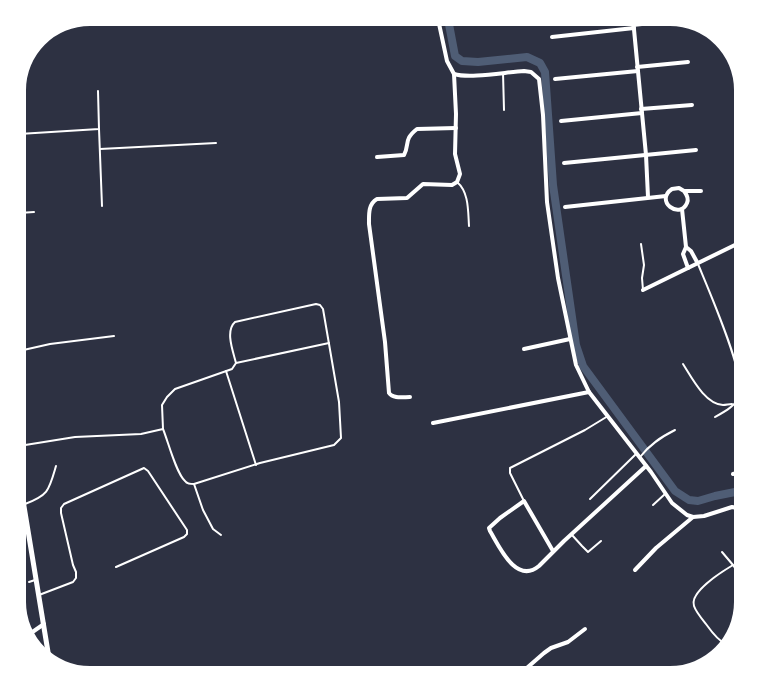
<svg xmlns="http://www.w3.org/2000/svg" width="760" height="692" viewBox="0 0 760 692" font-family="'Zilla Slab',serif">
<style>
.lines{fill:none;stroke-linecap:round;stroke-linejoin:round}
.canal{stroke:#4f5d75;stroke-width:8}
.service{stroke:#fff;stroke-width:2}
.minor{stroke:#fff;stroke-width:4}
.tertiary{stroke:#fff;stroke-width:5}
</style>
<rect width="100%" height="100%" fill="#2d3142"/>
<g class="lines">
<path class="canal" d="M448,19L455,56L462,61L478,62L527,57L540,63L545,72L553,185L576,345L583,366L675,491L689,500L698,501L715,496L735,492L741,498"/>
<g class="service">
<path d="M503,73L504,110"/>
<path d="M99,129L102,206"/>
<path d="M19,134L99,129L98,91"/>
<path d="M100,149L216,143"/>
<path d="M457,182C469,192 468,211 469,226"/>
<path d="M19,213L34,212"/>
<path d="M641,244L644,265L642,278L643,290"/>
<path d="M698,264C707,286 746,375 740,395C737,405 724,412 715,417"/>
<path d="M19,351L50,344L114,336"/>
<path d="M236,363L329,343"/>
<path d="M683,364C692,378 705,404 723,405C726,405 729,404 732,404"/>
<path d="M226,371L256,465"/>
<path d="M19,446L75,437L141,434L163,429L162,405L167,397L175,389L232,369L236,363C233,351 225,331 235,322L316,304L320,305L323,309L339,402L341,438L334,445L260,463L194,484C190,484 187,484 185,481C176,473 168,441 163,429"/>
<path d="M640,457C650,444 661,437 675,430"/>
<path d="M194,484L203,510L213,529L221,535"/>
<path d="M590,499L636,454"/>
<path d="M524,501L510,473V468L585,430L608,416"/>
<path d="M25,504C49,495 49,490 56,466"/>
<path d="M653,505L665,494"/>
<path d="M19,517L25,515"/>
<path d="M572,535L582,546L588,552L601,541"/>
<path d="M722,552L733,565"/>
<path d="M29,582L35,580"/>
<path d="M39,595L73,582L76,578V572L73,565L61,513V508L64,504L144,468L148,471L187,530V534L184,537L116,567"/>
<path d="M726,644C718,641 711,631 706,624C702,619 696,612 694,606C689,592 723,571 733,565L741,577"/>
</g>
<g class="minor">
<path d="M438,19L447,61L454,74C470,79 506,72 524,71L531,72L539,79L543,115L547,202L558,278L576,365L589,392L651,472L672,503L687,515L693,517L704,516L732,507L737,508L741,513"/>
<path d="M633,19L646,155L648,197"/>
<path d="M633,25L677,20"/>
<path d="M552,37L634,28"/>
<path d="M637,67L688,62"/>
<path d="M555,79L638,71"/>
<path d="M641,109L692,105"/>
<path d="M561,121L642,113"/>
<path d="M377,157L404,155C410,144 403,140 417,129L456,128"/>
<path d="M564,163L696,150"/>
<path d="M684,191C687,195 689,199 687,203C680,220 654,201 672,189L679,188L684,191H701"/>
<path d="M565,207L666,196"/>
<path d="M682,209L686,247L683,254L688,268"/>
<path d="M686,247L691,251L697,262"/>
<path d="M643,290L741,242"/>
<path d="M524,349L570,339"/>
<path d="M410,397C403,397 393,399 389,393L385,342L369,224C369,215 368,204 377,199L407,198L423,184L452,185L457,182L460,174L455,154L456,114L454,74"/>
<path d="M433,423L589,392"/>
<path d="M733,474L741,472"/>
<path d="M553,551L524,501L500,518L489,528L490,531C499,546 516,585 539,566L564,541L646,466"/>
<path d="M635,570L656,548L693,517"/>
<path d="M31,633L44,624"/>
<path d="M521,673L544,653L551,648L568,642L585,629"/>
</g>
<path class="tertiary" d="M19,476L49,658"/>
</g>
<path d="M0 0H760V692H0ZM90 26H670A64 64 0 0 1 734 90V602A64 64 0 0 1 670 666H90A64 64 0 0 1 26 602V90A64 64 0 0 1 90 26Z" fill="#fff" fill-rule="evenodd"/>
</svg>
